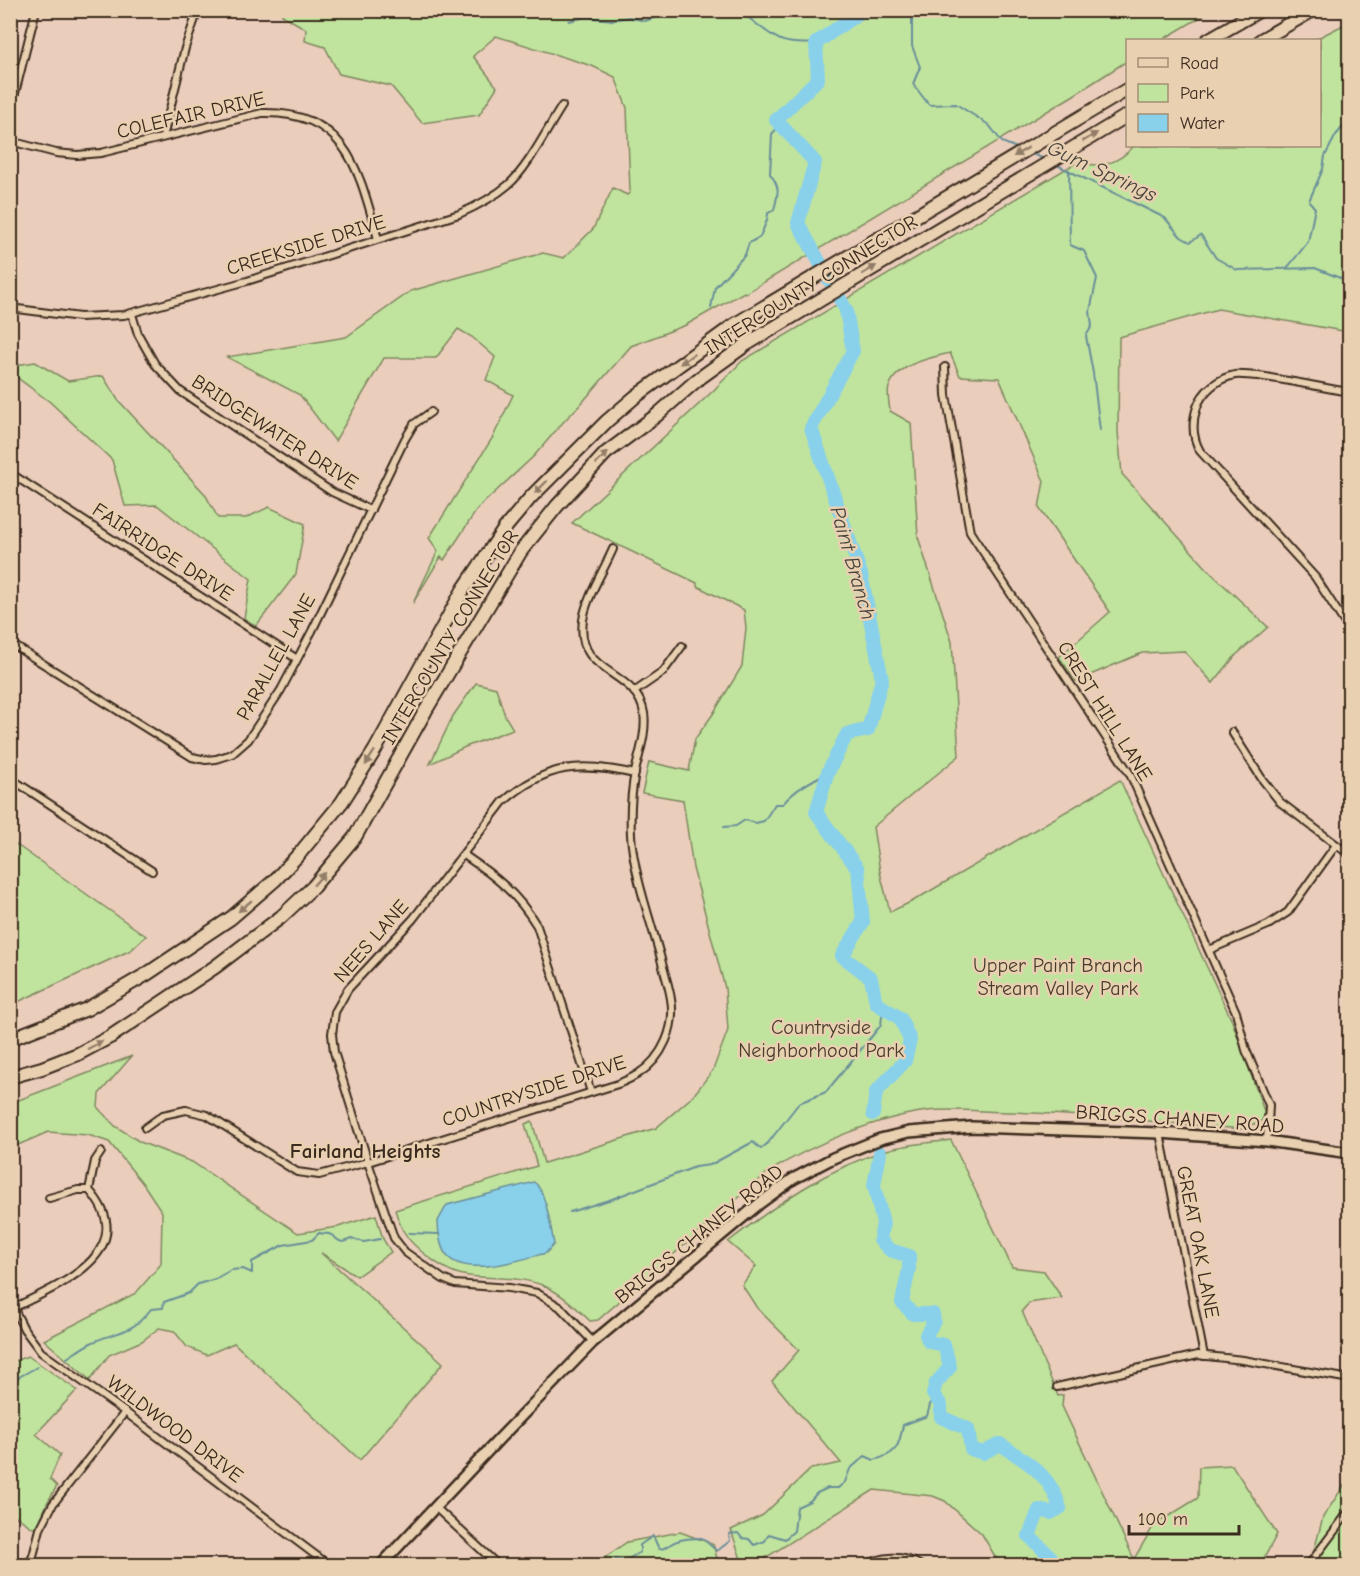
<svg xmlns="http://www.w3.org/2000/svg" width="1360" height="1576" viewBox="0 0 1360 1576" font-family="'Comic Neue',sans-serif">
<style>
.green{fill:#c0e49e;stroke:#7e875e;stroke-width:1.5}
.water{fill:#89d0eb;stroke:#6a8e99;stroke-width:1.5}
.lines{fill:none;stroke-linecap:round;stroke-linejoin:round}
.stream{stroke:#6a8e99;stroke-width:2}
.river{stroke:#89d0eb;stroke-width:14}
.street-casing{stroke:#3b2a1e;stroke-width:10}
.secondary-casing{stroke:#3b2a1e;stroke-width:14}
.highway-casing{stroke:#3b2a1e;stroke-width:16}
.street{stroke:#e9d0b1;stroke-width:6}
.secondary{stroke:#e9d0b1;stroke-width:9}
.highway{stroke:#e9d0b1;stroke-width:12}
.oneway{fill:#927d68}
.labels{text-anchor:middle;dominant-baseline:central;stroke-width:5;stroke-linejoin:round;paint-order:stroke}
.street-label{font-size:20px;fill:#3b2a1e;stroke:#e9d0b1}
.park-label{font-size:20px;fill:#483d2b;stroke:#e9d0b1}
.water-label{font-size:21px;font-style:italic;fill:#47433d;stroke:#e9d0b1}
.neighbourhood-label{font-size:21px;font-weight:bold;fill:#3b2a1e;stroke:#e9d0b1}
</style>
<rect width="100%" height="100%" fill="#ebcdbc"/>
<filter id="ink" filterUnits="userSpaceOnUse"><feTurbulence type="fractalNoise" baseFrequency=".0167" numOctaves="2"/><feDisplacementMap in="SourceGraphic" scale="12" xChannelSelector="R" yChannelSelector="G"/><feConvolveMatrix kernelMatrix="1 2 1 2 8 2 1 2 1" color-interpolation-filters="sRGB"/></filter>
<g filter="url(#ink)">
<g class="green">
<path d="M284,11V10L1211,11L1162,40H1128L1127,61L1074,95L746,293L744,292L686,325L631,346L580,405L565,420L534,456L478,508L444,560L441,557L437,563L413,603L438,551L429,538L493,437L513,395L486,380L495,357L472,337L458,329L436,358H384L335,441L300,395L227,357L346,337L411,291L543,253L564,258L593,229L613,188L627,195L630,192L627,108L615,77L592,66L496,36L473,56L497,87L479,115L422,123L391,86L339,74L325,47L305,41L306,29L282,15Z"/>
<path d="M1349,22V332L1218,309L1119,337L1118,432L1122,474L1211,573L1268,627L1236,655L1213,683L1184,651L1142,653L1076,681L1059,657L1110,612L1039,508L1044,481L999,378L960,376L950,353C929,358 897,364 889,387C887,393 889,404 890,411L911,423L918,537L952,642L959,756L873,827L880,872L890,912L913,901L1120,780L1232,1021L1265,1114L1260,1124H1252L1244,1129C1167,1123 1090,1115 1013,1112C985,1112 955,1108 927,1111C875,1118 811,1145 767,1173L598,1320L590,1321C575,1306 561,1293 542,1285C516,1275 489,1280 463,1275C445,1272 413,1248 404,1232C400,1226 398,1218 395,1210L537,1166L525,1124L532,1121L544,1163L656,1128L693,1096L713,1070L728,1030L725,988L693,868L683,800L642,793L649,762L689,771L695,739L713,714L742,666L746,628L744,610L697,586V583L572,523L713,391L742,361L1074,164C1100,166 1115,167 1134,146H1320V40H1314Z"/>
<path d="M35,362L68,381L103,376L118,400L205,494L218,518H246L269,507L305,524L296,574L256,626L244,618L251,579L157,505L125,506L112,460L50,402L11,373V366Z"/>
<path d="M476,683L496,688L505,716L513,729L465,747L430,764L453,716Z"/>
<path d="M11,841L146,936L131,950L11,1005Z"/>
<path d="M132,1056L99,1094L98,1108L115,1126L140,1142L192,1162L298,1233L338,1227L376,1215L383,1239L391,1252L357,1276L321,1253L443,1363L360,1460L234,1343L207,1355L187,1347L174,1331L159,1328L142,1341L109,1355L90,1380L44,1340L136,1293L161,1264L162,1212L144,1185L109,1142L88,1135L48,1132L11,1148V1103Z"/>
<path d="M951,1140L1012,1267L1044,1271L1062,1298L1029,1303L1022,1311L1058,1396L1063,1395L1062,1406L1134,1559L1154,1525L1198,1498L1199,1467L1232,1465L1277,1534L1262,1562L1268,1565H1000L982,1534L945,1501L933,1496L874,1490L754,1565H743L731,1530L763,1515L811,1469L841,1463L772,1381L799,1350L757,1308L742,1285L756,1266L728,1242C777,1204 827,1168 887,1150C907,1144 930,1143 951,1140Z"/>
<path d="M28,1356L77,1390L36,1434L60,1455L50,1479L57,1486L47,1503L36,1530L10,1512L11,1362Z"/>
<path d="M1349,1478V1565L1310,1566L1323,1517Z"/>
<path d="M680,1532L713,1544L719,1565L600,1566L597,1563L627,1542Z"/>
</g>
<path class="water" d="M534,1182C546,1190 551,1229 554,1244L546,1253C523,1259 467,1278 447,1256C440,1248 438,1231 438,1221L447,1205Z"/>
<g class="lines">
<g class="stream">
<path d="M915,10L912,15V46L920,67L913,84L929,105L956,104L989,125L1002,142L1019,149"/>
<path d="M569,21L586,17L612,20L629,17L645,21L659,16L704,11L725,17L746,16C775,37 777,46 816,43"/>
<path d="M1030,153L1044,159"/>
<path d="M1055,164L1165,218L1181,237L1190,242L1201,235L1216,258L1237,270L1315,268L1350,282"/>
<path d="M1069,170L1070,245L1084,251L1097,278L1090,311L1092,326L1086,336L1093,373L1100,430"/>
<path d="M1288,267L1308,242L1315,208L1309,201L1323,169L1325,156L1336,135L1349,120"/>
<path d="M711,308L715,287L745,255L749,243L760,237C763,227 768,223 768,213L774,210C778,193 781,188 770,174L772,134L780,125"/>
<path d="M724,827L736,826L745,820L756,823L764,821L775,804H783C794,790 811,781 828,772"/>
<path d="M570,1212L612,1199L695,1167L710,1165L753,1142L761,1149L768,1143L799,1103L826,1092L881,1025L883,1008"/>
<path d="M409,1233L439,1234"/>
<path d="M67,1358C75,1353 83,1347 91,1343C118,1330 130,1336 151,1309L163,1308L164,1302L189,1293L198,1284L215,1279L231,1270L243,1269L252,1273V1262L283,1245L312,1240L319,1233C322,1234 326,1233 329,1234C340,1238 337,1246 351,1239L364,1242L380,1239"/>
<path d="M10,1384L19,1377L37,1367"/>
<path d="M611,1566L615,1559L625,1561L640,1552V1545L653,1536L659,1549C667,1549 670,1543 677,1541C685,1538 694,1538 702,1538L717,1551L730,1541L729,1534L738,1533L742,1538L749,1539L754,1545L765,1541L769,1534L785,1539L794,1531L797,1507L810,1501L817,1493L828,1488H838L845,1482L850,1469L865,1456L874,1460C897,1454 899,1447 903,1425L927,1416L933,1394"/>
</g>
<g class="river">
<path d="M863,10L816,43L818,79L776,120L815,162L798,223L846,310L853,351L811,428L861,574L882,679L868,730L847,734L828,772L816,812L858,869L863,922L842,956L871,978L876,1003L900,1018L910,1040L905,1061L876,1092L873,1114"/>
<path d="M880,1153L874,1185L883,1223L880,1240L890,1250L909,1256V1269L902,1302L913,1314H933L934,1321L926,1335L929,1342L944,1345L950,1367L936,1383L933,1394L941,1405V1417L968,1429L971,1449L983,1453L1000,1444C1027,1462 1051,1475 1060,1508L1051,1513L1039,1510L1029,1536L1051,1557L1054,1566"/>
</g>
<g class="street-casing">
<g id="street">
<path d="M10,113L36,10"/>
<path d="M163,137L185,48L198,10"/>
<path d="M10,141L56,153L77,155L101,153L262,113C348,111 359,172 378,239"/>
<path d="M10,308L80,317L124,315L247,281L459,214C477,206 494,197 508,185C528,168 547,129 562,106"/>
<path d="M132,314L138,334L147,350L155,364L180,391L332,492L371,510"/>
<path d="M945,367L946,395L970,532L1130,774L1236,1012L1246,1050L1269,1105L1267,1141"/>
<path d="M1350,392C1319,387 1288,380 1258,376C1250,376 1242,374 1235,375C1218,378 1202,392 1197,407C1192,422 1192,437 1200,451L1315,577L1350,631"/>
<path d="M10,473L297,659"/>
<path d="M10,643L192,757L206,760L216,759L232,754L248,740L281,690L312,631L405,439L414,424L431,412"/>
<path d="M634,692L663,672L682,646"/>
<path d="M1232,732L1262,779L1280,802L1350,855"/>
<path d="M10,778L152,871"/>
<path d="M464,855C495,876 517,893 537,926L591,1092"/>
<path d="M1209,950L1268,925L1288,912L1336,845"/>
<path d="M145,1128L163,1115L186,1110L207,1115L297,1172L319,1175L368,1162L618,1084C625,1081 632,1078 638,1074C663,1058 676,1027 671,999C669,986 664,972 661,959C651,922 633,872 631,835C630,814 631,793 635,772C639,754 647,732 644,713C636,668 575,676 583,620C586,598 604,570 613,549"/>
<path d="M1160,1133L1204,1356"/>
<path d="M49,1198L78,1190H89"/>
<path d="M13,1307L24,1329L41,1352L125,1412L330,1566"/>
<path d="M11,1309C56,1287 144,1252 89,1190L95,1161L101,1152"/>
<path d="M593,1342L560,1307L537,1293L509,1288L455,1284L443,1279L405,1252L394,1238L368,1162L334,1052L332,1034L335,1012L348,989L413,919L503,802C548,763 579,762 635,774"/>
<path d="M1057,1387L1198,1355L1243,1360L1350,1379"/>
<path d="M435,1507L499,1566"/>
<path d="M28,1566L33,1556L40,1529L53,1504L125,1412"/>
<path d="M864,1566C882,1556 903,1554 921,1566"/>
<path d="M1308,1566L1350,1510"/>
</g>
</g>
<g class="secondary-casing">
<path id="secondary" d="M380,1566L500,1438L593,1342L760,1203L793,1179L833,1158L880,1139L909,1132L972,1127L1160,1133L1267,1141L1350,1153"/>
</g>
<g class="highway-casing">
<g id="highway">
<path d="M1208,40L1260,10"/>
<path d="M1261,40L1313,10"/>
<path d="M10,1039L87,1009L147,974L231,918L275,880L300,853L342,802L375,750L463,590L505,528L531,497L607,421L635,397L734,325L1128,89"/>
<path d="M10,1077L42,1068L78,1054L110,1037L215,967L281,917L313,887L355,837L426,710L521,551L557,506L606,453L657,415L697,380L747,344L1128,115"/>
</g>
</g>
<use href="#street" class="street"/>
<use href="#secondary" class="secondary"/>
<use href="#highway" class="highway"/>
</g>
<defs><path id="oneway-solid" d="M-6-.8H1V-3.2L6.5 0L1 3.2V.8H-6Z" transform="scale(1.5)"/></defs>
<g class="oneway">
<use href="#oneway-solid" transform="translate(1090 137) rotate(-31)"/>
<use href="#oneway-solid" transform="translate(1021 152) rotate(149)"/>
<use href="#oneway-solid" transform="translate(869 270) rotate(-31)"/>
<use href="#oneway-solid" transform="translate(687 359) rotate(144)"/>
<use href="#oneway-solid" transform="translate(602 458) rotate(-45)"/>
<use href="#oneway-solid" transform="translate(541 487) rotate(135)"/>
<use href="#oneway-solid" transform="translate(370 758) rotate(123)"/>
<use href="#oneway-solid" transform="translate(319 879) rotate(-49)"/>
<use href="#oneway-solid" transform="translate(245 906) rotate(140)"/>
<use href="#oneway-solid" transform="translate(95 1045) rotate(-28)"/>
</g>
</g>
<g class="labels">
<g class="street-label">
<text transform="translate(191 115) rotate(-13)">COLEFAIR DRIVE</text>
<text transform="translate(306 245) rotate(-17)">CREEKSIDE DRIVE</text>
<text transform="translate(811 285) rotate(-32)">INTERCOUNTY CONNECTOR</text>
<text transform="translate(275 432) rotate(33)">BRIDGEWATER DRIVE</text>
<text transform="translate(163 552) rotate(33)">FAIRRIDGE DRIVE</text>
<text transform="translate(450 637) rotate(-59)">INTERCOUNTY CONNECTOR</text>
<text transform="translate(276 657) rotate(-61)">PARALLEL LANE</text>
<text transform="translate(1105 711) rotate(58)">CREST HILL LANE</text>
<text transform="translate(371 941) rotate(-49)">NEES LANE</text>
<text transform="translate(534 1091) rotate(-18)">COUNTRYSIDE DRIVE</text>
<text transform="translate(1180 1119) rotate(4)">BRIGGS CHANEY ROAD</text>
<text transform="translate(699 1234) rotate(-39)">BRIGGS CHANEY ROAD</text>
<text transform="translate(1198 1242) rotate(79)">GREAT OAK LANE</text>
<text transform="translate(175 1429) rotate(37)">WILDWOOD DRIVE</text>
</g>
<g class="park-label">
<text x="1058" y="965">Upper Paint Branch<tspan x="1058" dy="23">Stream Valley Park</tspan></text>
<text x="821" y="1027">Countryside<tspan x="821" dy="23">Neighborhood Park</tspan></text>
</g>
<g class="water-label">
<text transform="translate(1102 171) rotate(25)">Gum Springs</text>
<text transform="translate(853 563) rotate(74)">Paint Branch</text>
</g>
<g class="neighbourhood-label">
<text x="365" y="1151">Fairland Heights</text>
</g>
</g>
<rect width="1360" height="1576" fill="none" stroke="#e9d0b1" stroke-width="36"/>
<rect x="18" y="18" width="1324" height="1540" fill="none" stroke="#3b2a1e" stroke-width="2" filter="url(#ink)"/>
<rect x="1126" y="39" width="195" height="108" fill="#e9d0b1" stroke="#a38e76" stroke-width="1.5"/>
<rect x="1138" y="58" width="30" height="9" fill="#e9d0b1" stroke="#a38e76" stroke-width="1.5"/>
<text x="1180" y="69" font-size="18" fill="#3b2a1e">Road</text>
<rect x="1138" y="84" width="30" height="18" fill="#c0e49e" stroke="#a38e76" stroke-width="1.5"/>
<text x="1180" y="99" font-size="18" fill="#3b2a1e">Park</text>
<rect x="1138" y="114" width="30" height="18" fill="#89d0eb" stroke="#a38e76" stroke-width="1.5"/>
<text x="1180" y="129" font-size="18" fill="#3b2a1e">Water</text>
<path d="M1129 1525v9h110v-9" fill="none" stroke="#3b2a1e" stroke-width="3"/>
<text x="1138" y="1525" font-size="18" fill="#3b2a1e" stroke="#e9d0b1" stroke-width="4.5" paint-order="stroke">100 m</text>
</svg>
